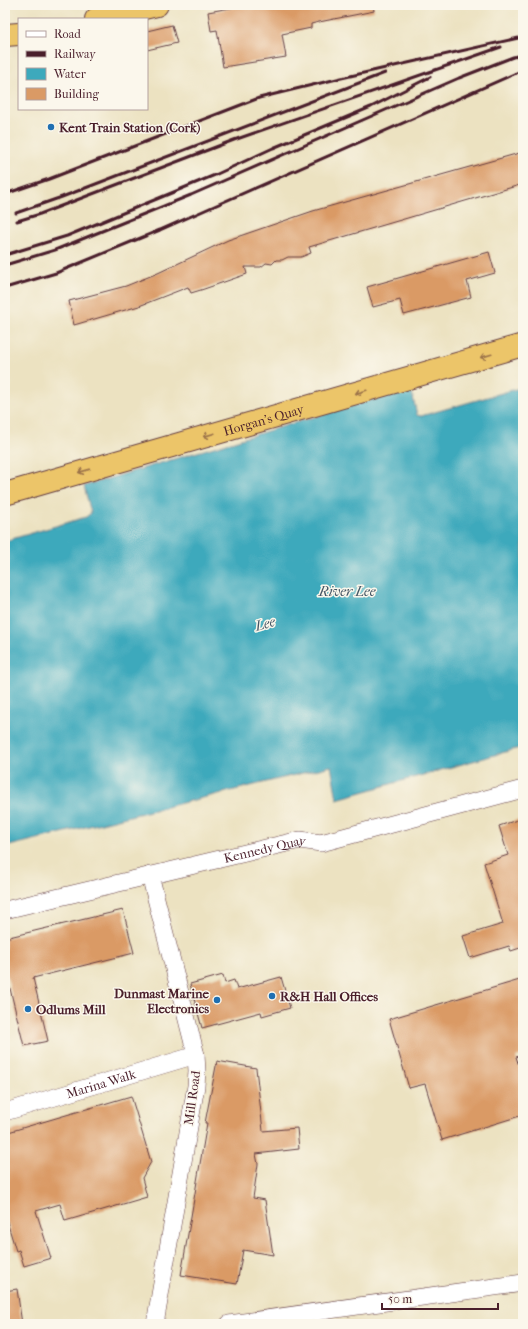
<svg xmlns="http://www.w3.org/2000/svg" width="528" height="1329" viewBox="0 0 528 1329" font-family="'IM FELL French Canon',serif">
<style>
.water{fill:#3da9bc;stroke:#446474}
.building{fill:#da9a65}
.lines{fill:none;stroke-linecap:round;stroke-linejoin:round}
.minor-casing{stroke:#623c42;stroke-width:18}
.highway-casing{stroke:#623c42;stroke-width:24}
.minor{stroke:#fff;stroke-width:17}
.highway{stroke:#ecc569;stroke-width:22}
.rail{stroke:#4a1f2b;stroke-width:3}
.oneway{stroke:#9b724a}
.poi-dot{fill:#1f6fb2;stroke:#fbf7ec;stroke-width:1.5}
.labels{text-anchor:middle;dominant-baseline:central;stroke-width:3;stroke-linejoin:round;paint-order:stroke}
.poi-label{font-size:13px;font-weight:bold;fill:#4a1f2b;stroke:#fbf7ec;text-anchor:start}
.street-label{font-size:13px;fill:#4a1f2b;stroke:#fbf7ec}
.water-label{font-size:14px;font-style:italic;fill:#455665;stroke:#fbf7ec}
</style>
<rect width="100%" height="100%" fill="#fbf7ec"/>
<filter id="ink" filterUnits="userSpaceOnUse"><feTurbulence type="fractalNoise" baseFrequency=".025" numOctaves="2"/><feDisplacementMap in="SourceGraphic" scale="8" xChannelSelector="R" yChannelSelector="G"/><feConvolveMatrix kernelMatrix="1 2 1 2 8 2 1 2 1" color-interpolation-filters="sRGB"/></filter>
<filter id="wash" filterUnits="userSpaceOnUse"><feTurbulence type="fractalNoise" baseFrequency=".012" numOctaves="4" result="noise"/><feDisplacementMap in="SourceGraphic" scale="16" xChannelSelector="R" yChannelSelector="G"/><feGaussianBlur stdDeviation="0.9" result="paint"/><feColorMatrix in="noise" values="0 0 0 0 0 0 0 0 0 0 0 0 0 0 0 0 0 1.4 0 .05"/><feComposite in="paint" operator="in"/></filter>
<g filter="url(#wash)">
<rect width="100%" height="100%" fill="#ece2c1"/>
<path class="water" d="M523,387V747L337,799L331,766L5,847V541L86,517L91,513L84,486L411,388L417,415L421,416Z"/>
<g id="blocks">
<g class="building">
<path d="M247,5H373L374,11L319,22L311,24V28L282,34L286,57L223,67L217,30L211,31L208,12Z"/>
<path d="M172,25L177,43L147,50V31Z"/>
<path d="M523,152V184L309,247L311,253L301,257H288L282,260H276L272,264L266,263L261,267H245L247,274L204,289L191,293L188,287L139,306L74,325L69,301L126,286L158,273L228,240L313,211Z"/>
<path d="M489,252L495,273L467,281L471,297L404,315L400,300L373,307L367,287Z"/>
<path d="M523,818V947L511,951L509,946L470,958L463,936L503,924L484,863L508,855L499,826Z"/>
<path d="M123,910L134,953L33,978L48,1041L24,1046L5,968V938Z"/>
<path d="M223,975L225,983L234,980L237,989L281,977L290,1008L262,1016L261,1012L202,1028L190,984Z"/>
<path d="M523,979V1055L516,1057L523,1078V1115L442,1140L425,1084L409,1088L389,1019Z"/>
<path d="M217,1061L256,1068L263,1131L297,1128L299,1149L256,1154L258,1164L253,1198L265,1200L273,1255L243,1250L237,1284L181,1275L207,1123H205Z"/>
<path d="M131,1096L151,1162L142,1178L147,1197L65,1221L60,1204L36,1211L51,1258L24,1266L19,1250L16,1251L5,1215V1133Z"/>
<path d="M17,1289L22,1324H5V1291Z"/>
</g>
</g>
</g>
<g filter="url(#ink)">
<use href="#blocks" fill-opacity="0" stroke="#623c42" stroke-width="1"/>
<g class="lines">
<g class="minor-casing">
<g id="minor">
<path d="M150,875L196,1055L197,1071L196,1086L155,1324"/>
<path id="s1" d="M5,910L300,840L321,843L523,789"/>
<path id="s2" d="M5,1112L196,1055"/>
<path d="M229,1324L523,1283"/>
</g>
</g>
<g class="highway-casing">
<g id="highway">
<path d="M96,19L157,5"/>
<path d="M5,35L19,34"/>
<path id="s3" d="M5,494L523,345"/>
</g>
</g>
<use href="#minor" class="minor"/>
<use href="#highway" class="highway"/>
<g class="rail">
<path d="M5,194L49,179L259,98L337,79L523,37"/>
<path d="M16,213L62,197L385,73"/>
<path d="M17,221L40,214L234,140L501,47"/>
<path d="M5,255L67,236L215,175L273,148L371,107L430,77"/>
<path d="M5,265L55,250L191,195L459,78L513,57L523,55"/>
<path d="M5,288L56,273L160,230L523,70"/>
</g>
</g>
<defs><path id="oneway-shaft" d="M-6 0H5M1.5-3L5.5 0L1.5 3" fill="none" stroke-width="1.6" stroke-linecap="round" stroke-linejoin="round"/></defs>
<g class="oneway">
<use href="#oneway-shaft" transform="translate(486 356) rotate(164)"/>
<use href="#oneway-shaft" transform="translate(361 392) rotate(164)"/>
<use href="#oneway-shaft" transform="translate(209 435) rotate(164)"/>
<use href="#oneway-shaft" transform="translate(84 471) rotate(164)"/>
</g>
</g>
<g class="poi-dot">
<circle cx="51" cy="127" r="4"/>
<circle cx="272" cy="996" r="4"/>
<circle cx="217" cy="1000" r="4"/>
<circle cx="28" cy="1009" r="4"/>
</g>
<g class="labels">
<g class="poi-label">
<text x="59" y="127">Kent Train Station (Cork)</text>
<text x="209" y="993" text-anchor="end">Dunmast Marine<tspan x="209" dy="15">Electronics</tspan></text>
<text x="280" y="996">R&amp;H Hall Offices</text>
<text x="36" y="1009">Odlums Mill</text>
</g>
<g class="street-label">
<text stroke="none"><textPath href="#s3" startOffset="269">Horgan's Quay</textPath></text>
<text stroke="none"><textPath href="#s1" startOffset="267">Kennedy Quay</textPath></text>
<text stroke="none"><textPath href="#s2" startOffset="100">Marina Walk</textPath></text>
<text transform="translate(192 1098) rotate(-82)">Mill Road</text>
</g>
<g class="water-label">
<text x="347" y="591">River Lee</text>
<text transform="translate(265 624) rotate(-16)">Lee</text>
</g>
</g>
<rect width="528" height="1329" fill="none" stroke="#fbf7ec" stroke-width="20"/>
<rect x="18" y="18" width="130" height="92" fill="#fbf7ec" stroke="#b4a19f"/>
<rect x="26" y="31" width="20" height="6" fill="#ffffff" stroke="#b4a19f"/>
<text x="54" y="38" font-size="12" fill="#4a1f2b">Road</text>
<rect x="26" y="51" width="20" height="6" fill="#4a1f2b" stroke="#b4a19f"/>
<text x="54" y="58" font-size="12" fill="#4a1f2b">Railway</text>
<rect x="26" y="68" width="20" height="12" fill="#3da9bc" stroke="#b4a19f"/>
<text x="54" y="78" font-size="12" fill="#4a1f2b">Water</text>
<rect x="26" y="88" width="20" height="12" fill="#da9a65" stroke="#b4a19f"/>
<text x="54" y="98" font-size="12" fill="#4a1f2b">Building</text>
<path d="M382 1303v6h116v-6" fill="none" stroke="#4a1f2b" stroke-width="2"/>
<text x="388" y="1303" font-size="12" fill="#4a1f2b" stroke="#fbf7ec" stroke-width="3" paint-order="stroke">50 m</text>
</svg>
